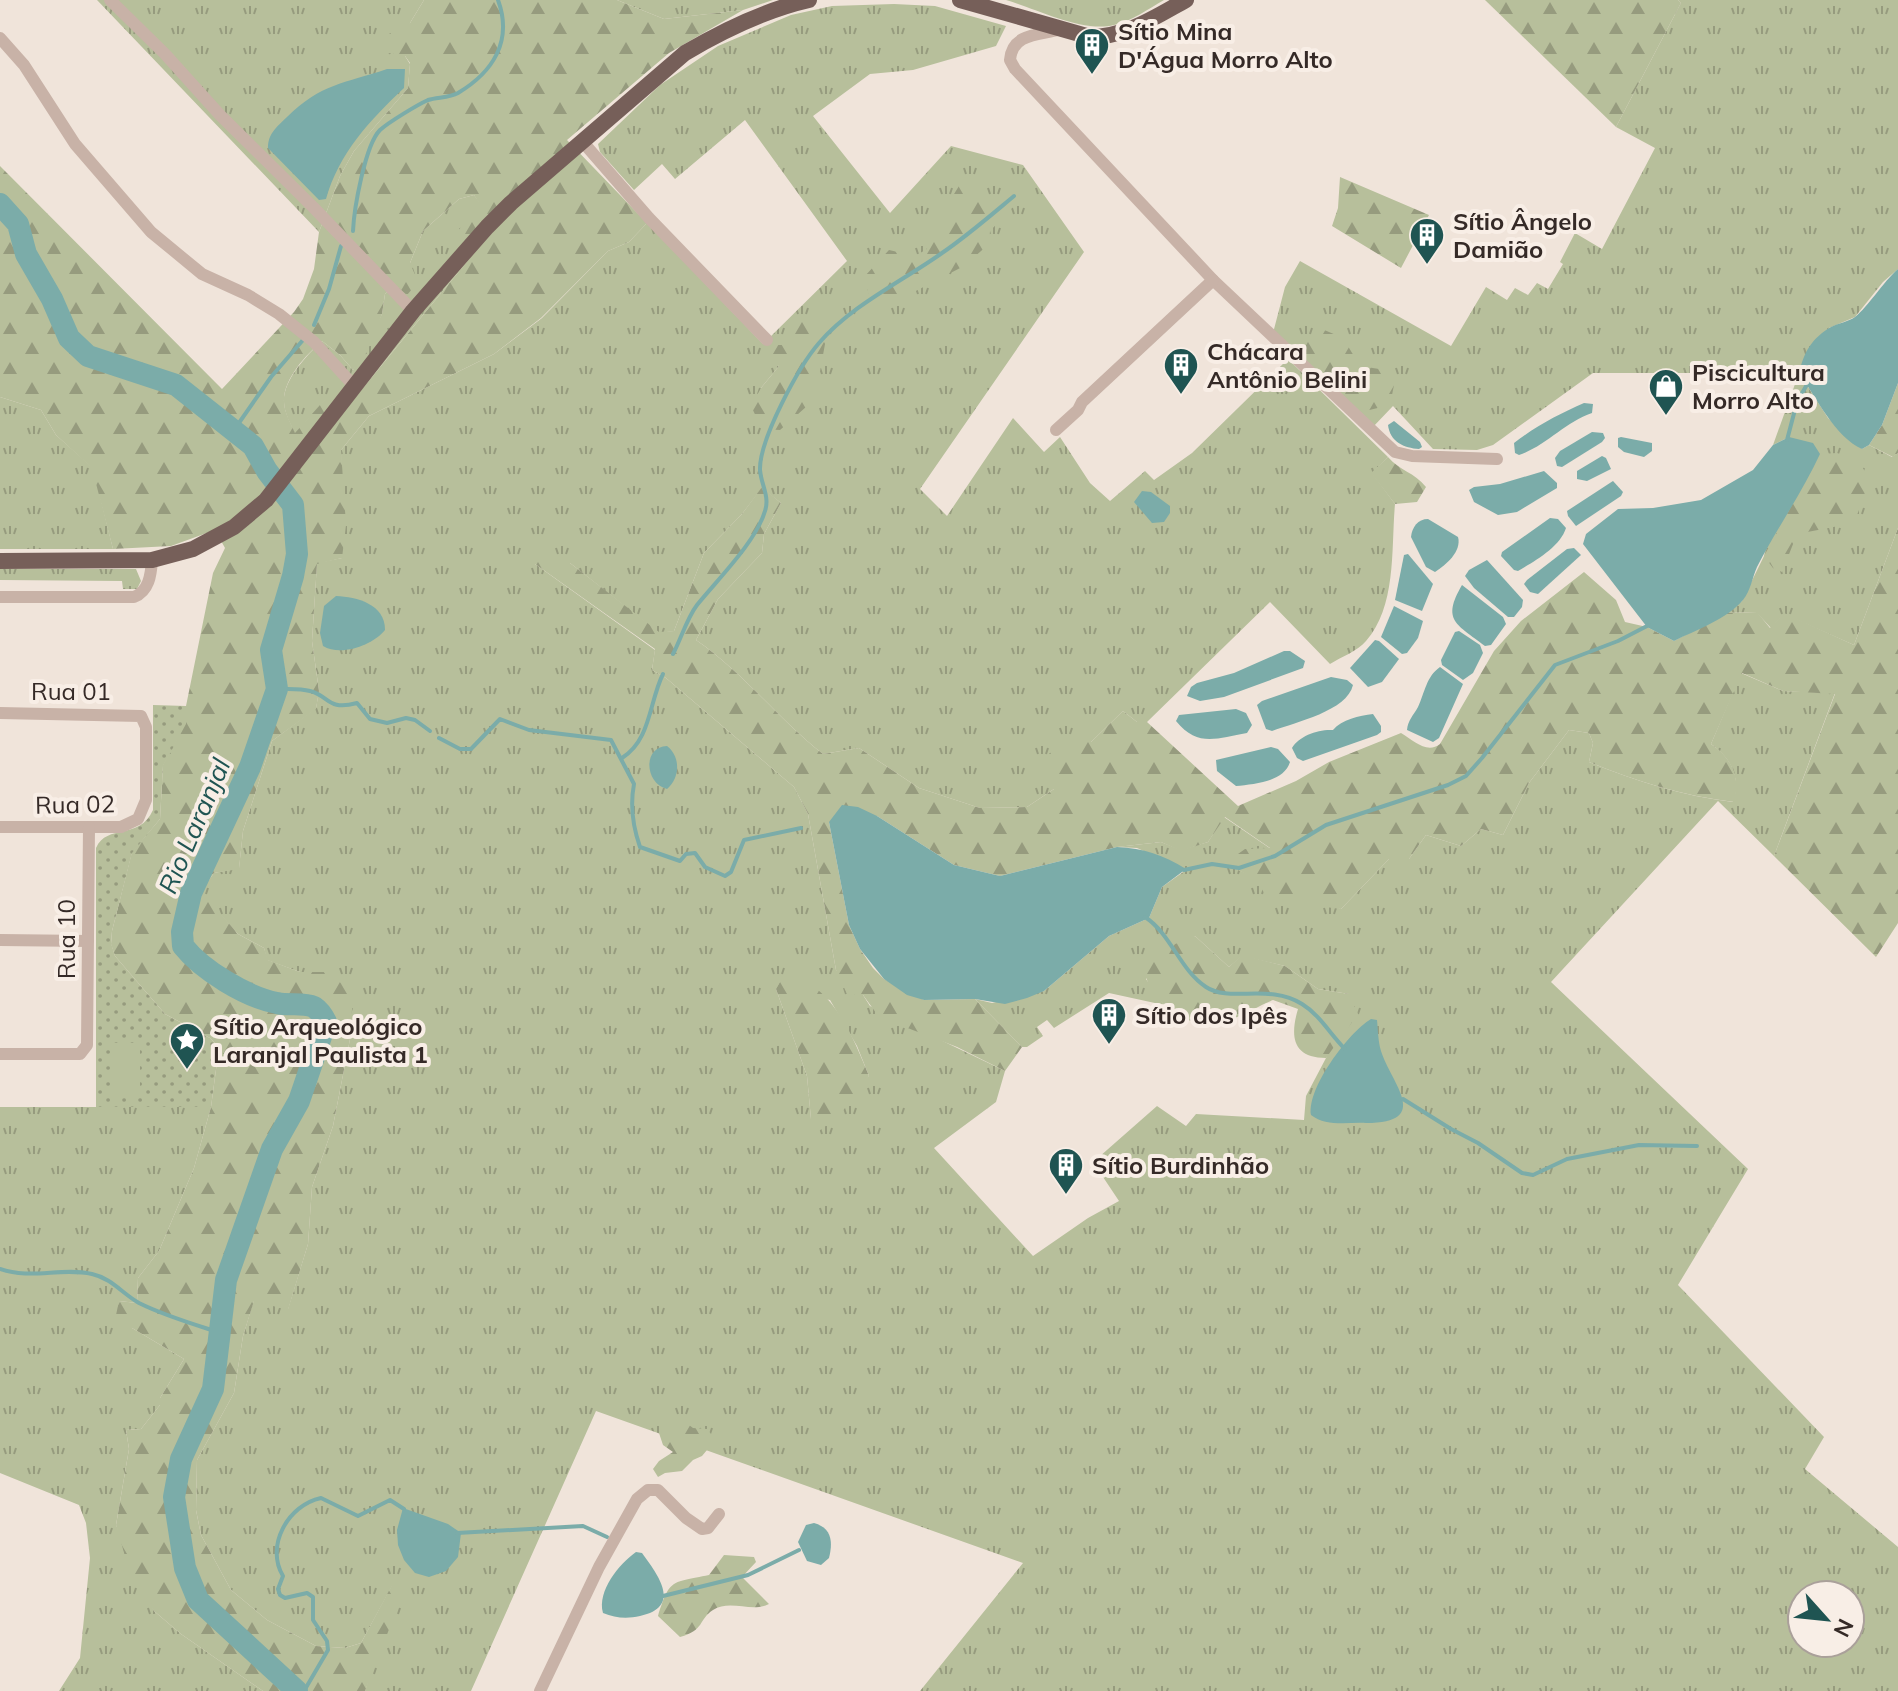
<svg xmlns="http://www.w3.org/2000/svg" width="1898" height="1691" viewBox="0 0 1898 1691" font-family="Mulish,sans-serif">
<style>
.grass{fill:url(#grass-tufts);fill-rule:evenodd}
.forest{fill:url(#forest-firs);fill-rule:evenodd}
.park{fill:url(#park-dots)}
.garden{fill:#b7bf9b}
.water{fill:#7baca9}
.lines{fill:none;stroke-linecap:round;stroke-linejoin:round}
.stream{stroke:#7baca9;stroke-width:4}
.river{stroke:#7baca9;stroke-width:22}
.minor{stroke:#c8b2a7;stroke-width:12}
.major{stroke:#765f59;stroke-width:16}
.labels{text-anchor:middle;dominant-baseline:central;stroke-width:8;stroke-linejoin:round;paint-order:stroke}
.poi-label{font-size:24px;font-weight:bold;fill:#352a27;stroke:#f8eee6;text-anchor:start}
.street-label{font-size:24px;fill:#352a27;stroke:#f8eee6}
.water-label{font-size:26px;font-style:italic;fill:#1f5452;stroke:#f8eee6}
</style>
<defs>
<pattern id="grass-tufts" width="24" height="20" patternUnits="userSpaceOnUse" patternTransform="scale(2)"><rect width="24" height="20" fill="#b7bf9b"/><path d="M3 7l-1-3M5 7V3M7 7l1-3M15 17l-1-3M17 17v-4M19 17l1-3" fill="none" stroke="#969b7e"/></pattern>
<pattern id="forest-firs" width="22" height="20" patternUnits="userSpaceOnUse" patternTransform="scale(2)"><rect width="22" height="20" fill="#b7bf9b"/><path d="M5 1l3.5 6h-7zM16 11l3.5 6h-7z" fill="#969b7e"/></pattern>
<pattern id="park-dots" width="8" height="8" patternUnits="userSpaceOnUse" patternTransform="scale(2)"><rect width="8" height="8" fill="#b7bf9b"/><path d="M2 2h.1M6 6h.1" fill="none" stroke="#969b7e" stroke-width="1.8" stroke-linecap="round"/></pattern>
</defs>
<rect width="100%" height="100%" fill="#f0e4da"/>
<g class="grass">
<path d="M97,0H424L410,23L405,56L410,64L408,88L354,151L340,176L319,232Z"/>
<path d="M617,0H773L743,10L664,19Z"/>
<path d="M1006,0H1164C1148,9 1132,21 1114,25C1083,33 1037,9 1006,0Z"/>
<path d="M1678,0H1898V269L1883,282L1855,317L1829,328L1799,373L1828,418L1862,449L1869,445L1892,457L1898,453V528L1854,645L1784,614L1771,628L1756,612L1727,613L1742,601L1764,556L1789,437L1773,445L1799,373H1593L1493,445L1477,450L1433,449L1393,406L1372,428L1273,333L1285,287L1300,261L1451,346L1486,287L1507,300L1515,288L1528,295L1537,283L1548,289L1563,264L1560,262L1575,233L1602,249L1655,148L1616,127L1681,3Z"/>
<path d="M894,4L935,6L1006,26L996,46L913,70L870,74L813,116L890,213L951,146L1023,165L1084,252L920,489L947,516L1013,418L1044,452L1060,437L1090,483L1110,501L1145,471L1154,480L1192,453L1288,359L1388,457L1372,473L1395,504C1391,548 1397,606 1366,641C1358,651 1341,657 1330,664L1270,602L1147,722H1137L1123,711L1091,742L1054,789L1027,807L980,808L919,788L859,748L823,754C778,719 743,672 696,640L718,599L762,553L764,534L781,503L762,488L742,514L704,553L674,631L659,633L570,563L535,564L655,650L652,670L666,678L794,787L808,814L836,970L863,995L870,1006L1005,1071L996,1102L934,1148L1033,1256L1088,1218L1119,1201L1099,1171V1157L1157,1106L1186,1126L1196,1114L1304,1120L1306,1096L1326,1058L1349,994L1318,989L1285,966L1242,956L1229,967L1195,936L1146,979L1164,1005L1109,993L1054,1028L1047,1020L1037,1027L1043,1036L1027,1047H1022L975,999L992,1003L1044,991L1109,936L1149,918L1162,887L1186,870L1137,848L1117,847L1161,842L1181,850L1208,842L1224,817L1271,849L1225,864L1250,875L1262,885L1306,895L1341,909L1389,859H1409L1426,835L1461,846L1481,829L1503,835L1529,783L1569,730L1589,733L1593,743L1589,762C1636,781 1683,796 1733,802C1741,778 1732,759 1711,744L1741,673L1783,691L1835,693L1774,856L1718,801L1551,982L1748,1169L1678,1285L1824,1437L1805,1469L1898,1547V1691H920L1023,1563L596,1411L471,1691H365L375,1659L392,1586L361,1643L345,1648L316,1646L267,1620L231,1590L201,1535L196,1510L197,1460L234,1393L243,1336L254,1300L288,1309L308,1244L312,1187L333,1126L350,1039L300,972L267,960L264,948L238,934L200,892L214,873L239,868L243,831L272,741L316,708L319,691L312,641L317,563L342,558L341,450L369,416L494,354L542,318L608,251L629,242L647,223L763,344L847,261L745,120L675,179L662,164L634,190L600,152L598,144L660,85L718,46L791,15L832,6ZM770,345H784L780,430L761,388L779,366ZM776,989L830,1000L857,1046L869,1076L811,1119L807,1076ZM1802,1595H1850V1643H1802Z"/>
<path d="M474,195L480,203L470,258L343,412L328,397L295,434C291,425 284,412 284,402C283,380 307,355 322,341L340,355L353,370L382,314L385,294L395,285L410,263L423,231L459,199Z"/>
<path d="M0,397L41,410L56,435L93,468L113,549H0Z"/>
<path d="M0,569H136L141,581L137,589H123L122,581L0,580Z"/>
<path d="M0,1107H211L194,1168L159,1251L138,1278L137,1303L119,1301L132,1328L184,1359L160,1398V1405L141,1429L126,1430L129,1449L116,1525L154,1611L181,1634L263,1691H59L80,1658L90,1558L86,1523L79,1505L0,1473Z"/>
</g>
<g class="forest">
<path d="M424,0H617L664,19L743,10L669,53L567,140L647,223L629,242L608,251L541,318L494,354L369,416L341,450L346,525L342,558L317,564L312,641L319,691L316,709L272,741L243,831L239,869L214,873L201,891L238,934L264,948L268,960L300,972H330L353,995L350,1039L333,1126L312,1187L308,1244L288,1310L254,1301L243,1336L234,1393L197,1460L196,1510L201,1535L231,1590L267,1620L316,1646L345,1648L361,1643L392,1585L402,1586V1596L365,1691H263L181,1634L154,1611L132,1580L116,1525L129,1449L126,1430L141,1429L160,1405V1398L184,1359L132,1328L122,1327L116,1315L119,1301L137,1303L138,1278L159,1251L194,1168L211,1107L219,1047L210,1038L165,1014L115,956L111,944L112,931L132,852L160,819L163,765L185,724L186,706L213,573L225,548L215,530L171,546L113,549L92,468L56,435L41,410L0,397V166L222,389L294,312L303,299L314,269L319,232L340,176L354,151L408,88L410,63L405,56L383,52L385,36L410,23ZM474,195L479,203L455,235L470,258L344,411L328,396L295,433C291,424 284,411 284,402C283,379 306,355 322,341L340,355L353,370L367,352L382,314L385,294L395,285L407,295L418,282L410,263L423,231L459,199Z"/>
<path d="M1485,0H1678L1681,3L1616,127Z"/>
<path d="M1340,177L1429,215L1401,268L1332,226L1338,208Z"/>
<path d="M959,186L989,199L996,195L1012,208L990,231L989,244L964,266L883,308L871,304L864,277L889,250L915,256L927,249L928,236Z"/>
<path d="M802,318L829,322L815,399L780,430L762,429L751,406L761,388L779,366L767,356L766,348L770,345H784Z"/>
<path d="M1322,329L1343,338L1360,366L1392,371L1394,385L1390,405L1357,413L1295,352L1301,341Z"/>
<path d="M1898,383V453L1893,457L1869,445L1882,425Z"/>
<path d="M1837,453C1881,467 1867,488 1854,523L1797,534L1782,572L1773,568L1764,556L1820,454Z"/>
<path d="M1388,457C1400,471 1414,472 1426,487L1417,502L1395,504L1371,473Z"/>
<path d="M762,487L781,503L764,534L762,553L718,599L696,640C743,672 778,719 823,754L859,748L919,788L980,808L1027,807L1054,789L1043,761L1061,740L1091,742L1123,711L1137,722H1147L1238,806L1296,781L1329,762L1401,733C1414,741 1427,754 1440,744L1494,651L1521,621L1584,572L1616,600L1625,622L1647,627L1674,641L1727,613L1757,612L1770,628L1784,613L1854,645L1898,528V923L1876,957L1774,856L1835,694L1783,691L1742,673L1711,744C1732,758 1741,778 1734,802C1683,796 1636,781 1589,762L1593,743L1589,733L1569,730L1529,783L1503,835L1481,829L1461,846L1426,835L1409,859H1389L1341,909L1317,906L1305,895L1285,904L1266,897C1258,877 1243,872 1224,864L1245,849L1270,848L1225,817L1208,842L1181,851L1161,842L1117,847L1000,876L954,865L877,816L829,822L849,925L860,949L873,968L884,979L924,1000L975,999L1022,1047L1005,1071L957,1047L879,1017L863,995L847,994L836,970L808,814L794,787L666,678L652,670L655,649L535,564L531,557L552,555L570,563L659,632L674,631L704,553L742,514Z"/>
<path d="M1195,936L1229,967L1242,955L1285,966L1318,989L1349,994L1358,1014L1326,1058C1292,1058 1290,1036 1298,1009L1273,1000C1253,1008 1233,1023 1210,1024C1186,1026 1154,1002 1147,980C1145,973 1148,962 1148,955Z"/>
<path d="M784,975C832,981 853,1037 869,1076L839,1116L819,1131L811,1119L807,1076L776,989Z"/>
<path d="M689,1425L693,1428L707,1429L711,1434L707,1450L702,1456L693,1460L682,1471L665,1473L658,1477L653,1469L659,1461L673,1452L663,1445L659,1433L663,1426Z"/>
<path d="M724,1555L754,1557L756,1562L742,1577L769,1604C752,1613 730,1599 713,1610C698,1620 705,1630 680,1637L658,1616C670,1578 671,1583 709,1575Z"/>
</g>
<path class="park" d="M153,705L186,706V724L163,766L160,819L132,853L112,931L111,943L115,956L165,1014L210,1038L219,1047L211,1107H96V848C107,823 139,841 153,810Z"/>
<rect class="garden" x="112" y="1043" width="28" height="51"/>
<g class="water">
<path d="M387,69H405L404,88C370,120 339,153 326,199L319,200L268,148C268,133 277,127 287,117C322,83 343,84 387,69Z"/>
<path d="M1898,269V383L1882,425L1869,445L1862,449C1836,438 1815,396 1799,373C1804,352 1812,338 1831,327C1838,323 1848,322 1855,317C1868,307 1883,282 1898,269Z"/>
<path d="M1584,403L1593,404L1592,413C1565,422 1546,446 1519,455L1515,453L1514,443C1536,426 1559,414 1584,403Z"/>
<path d="M1394,421L1420,442L1422,447L1419,449C1404,448 1390,442 1388,425Z"/>
<path d="M1592,432L1603,433L1605,438L1602,442L1562,467L1557,466L1555,458L1560,451Z"/>
<path d="M1621,437L1652,443V451L1644,457L1624,452L1618,447V438Z"/>
<path d="M1789,437L1813,443L1820,454C1802,493 1777,528 1757,567C1752,578 1751,590 1743,600C1727,619 1696,630 1674,641L1647,627L1583,544L1586,534L1618,509L1653,508L1701,500L1753,470L1773,445Z"/>
<path d="M1602,456L1606,458L1611,469L1587,481L1577,479V471Z"/>
<path d="M1544,471L1557,483V488L1517,512L1498,515L1474,502L1469,490L1474,487L1500,484Z"/>
<path d="M1613,481L1623,492L1621,496L1576,526L1568,516L1567,511Z"/>
<path d="M1142,491L1151,492L1170,506V513L1164,522L1152,523L1134,502Z"/>
<path d="M1550,518L1558,519L1566,528C1560,547 1535,561 1518,571L1514,570L1501,556L1502,552Z"/>
<path d="M1428,519L1458,537C1462,551 1446,565 1435,572L1426,567L1411,537C1412,527 1418,519 1428,519Z"/>
<path d="M1574,548L1581,555L1538,594L1530,592L1524,584L1527,580L1567,549Z"/>
<path d="M1408,554L1433,584L1422,611L1395,600L1404,555Z"/>
<path d="M1487,560L1523,600L1522,607L1514,617H1508L1474,588L1465,576L1469,570Z"/>
<path d="M1462,585L1503,617L1506,624L1491,645L1485,646C1457,624 1441,621 1462,585Z"/>
<path d="M336,596C357,597 385,604 385,630C373,645 341,657 323,646L320,633L324,606Z"/>
<path d="M1394,606L1423,621L1418,638L1407,653L1402,654L1381,637Z"/>
<path d="M1459,631L1480,645L1483,653L1473,673L1463,680L1442,665L1441,660L1455,632Z"/>
<path d="M1375,640L1379,641L1399,659L1382,682L1368,687L1350,668Z"/>
<path d="M1284,651H1290L1305,661L1303,668L1224,697L1200,701L1187,696L1191,687L1197,683L1234,673Z"/>
<path d="M1440,667L1463,684L1439,738L1433,742L1407,730C1408,720 1413,716 1418,707C1425,692 1426,677 1440,667Z"/>
<path d="M1331,677L1347,680L1353,685C1347,711 1296,722 1272,731L1266,729L1257,705L1262,701Z"/>
<path d="M1236,709L1246,713L1252,725L1247,733C1217,738 1198,748 1176,721L1179,715Z"/>
<path d="M1373,714L1381,726V732L1377,735L1303,761L1297,758L1292,748C1299,736 1318,729 1333,730C1342,719 1359,716 1373,714Z"/>
<path d="M667,746C681,757 680,778 667,789C645,784 642,747 667,746Z"/>
<path d="M1271,747L1278,749L1290,762C1284,782 1254,784 1236,786L1217,771L1216,760Z"/>
<path d="M842,805L858,807L877,816L954,865L1000,876L1117,847C1144,848 1163,855 1186,869L1162,887L1149,918L1109,936L1044,991L1027,998L1005,1004L975,999L924,1000L907,995L884,979L860,949L849,925L829,822Z"/>
<path d="M1371,1019L1377,1020C1378,1030 1378,1041 1381,1051C1391,1083 1433,1123 1366,1123C1348,1122 1326,1127 1311,1115C1307,1088 1348,1033 1371,1019Z"/>
<path d="M403,1508L448,1524L461,1533L458,1557L446,1571L429,1577L415,1573L404,1560L398,1545L397,1530Z"/>
<path d="M814,1523C832,1528 833,1542 829,1558L821,1565L807,1561L798,1542L806,1525Z"/>
<path d="M636,1552L642,1553C659,1576 682,1607 640,1616C627,1619 615,1618 603,1613C597,1591 619,1564 636,1552Z"/>
</g>
<g class="lines">
<g class="stream">
<path d="M353,231C354,209 365,145 380,130C389,122 417,105 428,100C437,97 449,98 458,93C493,72 513,41 498,0"/>
<path d="M314,325L329,289L341,246"/>
<path d="M234,430L271,377L303,340"/>
<path d="M1787,440L1797,402L1809,381"/>
<path d="M673,654C681,639 687,618 697,605C717,580 756,542 765,511C770,497 761,484 760,470C759,440 799,366 819,343C852,305 901,282 942,253C967,236 990,216 1014,196"/>
<path d="M277,689C288,689 300,688 310,691C330,696 327,711 357,703L370,719L387,723L406,718L415,720L430,731"/>
<path d="M439,738L460,749H471L500,719L529,730L611,740L634,784C630,805 633,827 640,847L680,861L686,854L695,853L705,867L725,876L731,872L744,840L801,828"/>
<path d="M622,758C651,740 649,702 663,674"/>
<path d="M1184,870L1212,864L1239,868L1275,856L1326,825L1448,785L1466,776L1482,758L1555,665L1618,641L1649,625"/>
<path d="M1145,917C1171,934 1180,970 1206,987C1230,1003 1269,983 1302,1004C1320,1015 1330,1034 1345,1049"/>
<path d="M1403,1099L1451,1129L1478,1143L1522,1173L1533,1175L1567,1159L1639,1145L1697,1146"/>
<path d="M0,1269C31,1280 61,1267 92,1274C111,1278 123,1294 139,1303C165,1316 193,1324 221,1333"/>
<path d="M457,1533L583,1526L607,1537"/>
<path d="M663,1596L748,1575L799,1550"/>
<path d="M304,1691L328,1650L327,1641L313,1620V1597L307,1593L285,1598L280,1595L278,1589L283,1576C265,1546 288,1505 321,1498L358,1516L390,1500L404,1509"/>
</g>
<path class="river" d="M0,204L18,224L26,254L52,299L69,338L88,356L176,385L253,446L267,471L293,505L297,554L293,576L271,650L277,689L250,767L191,893L182,932L183,946C202,970 246,997 277,1003C289,1006 303,1002 314,1007C320,1011 323,1016 326,1022L299,1101L272,1149L226,1280L213,1389L181,1459L174,1497L185,1568L198,1600L297,1691"/>
<g class="minor">
<path d="M110,0L165,54L220,115L313,207L413,311"/>
<path d="M1058,30C1037,35 1012,34 1010,60L1015,69L1213,280L1395,452L1412,456L1497,459"/>
<path d="M0,38L24,65L75,144L151,232L202,274L248,295L279,314L314,342L354,386"/>
<path d="M582,141L649,218L767,340"/>
<path d="M1056,430L1078,410L1082,402L1213,280"/>
<path d="M0,597H134C149,591 151,575 152,560"/>
<path d="M0,713L141,716L146,727V800L138,819L121,827H0"/>
<path d="M0,940L88,941"/>
<path d="M0,1054H80L87,1045L89,827"/>
<path d="M540,1691L599,1567L637,1499L648,1490H658L686,1518L702,1529L708,1528L719,1514"/>
</g>
<g class="major">
<path d="M960,0L1090,37C1126,37 1155,17 1186,0"/>
<path d="M0,561L152,560L193,549L234,527L266,500L413,311L487,227L511,203L685,53C724,30 765,10 809,0"/>
</g>
</g>
<defs>
<g id="building-pin" transform="scale(1.8)"><path d="M0 17L-7.5 6A9.5 9.5 0 1 1 7.5 6Z" fill="#1f5452" stroke="#f8eee6"/><path d="M-4-6H4V6H1V3H-1V6H-4ZM-2.5-4.3h1.7v1.8h-1.7ZM.8-4.3h1.7v1.8H.8ZM-2.5-1h1.7V.8h-1.7ZM.8-1h1.7V.8H.8Z" fill="#fff"/></g>
<g id="shop-pin" transform="scale(1.8)"><path d="M0 17L-7.5 6A9.5 9.5 0 1 1 7.5 6Z" fill="#1f5452" stroke="#f8eee6"/><path d="M-5-2.5h2.3a2.7 3.5 0 0 1 5.4 0H5L5.5 6h-11ZM-1.5-2.5h3a1.5 2.3 0 0 0-3 0Z" fill="#fff"/></g>
<g id="sight-pin" transform="scale(1.8)"><path d="M0 17L-7.5 6A9.5 9.5 0 1 1 7.5 6Z" fill="#1f5452" stroke="#f8eee6"/><path d="M0-6L1.8-2.2L6-1.7L2.9 1.2L3.7 5.4L0 3.3L-3.7 5.4L-2.9 1.2L-6-1.7L-1.8-2.2Z" fill="#fff"/></g>
</defs>
<g fill-rule="evenodd">
<use href="#building-pin" x="1092" y="45"/>
<use href="#building-pin" x="1427" y="235"/>
<use href="#building-pin" x="1181" y="365"/>
<use href="#shop-pin" x="1666" y="386"/>
<use href="#building-pin" x="1109" y="1015"/>
<use href="#sight-pin" x="187" y="1040"/>
<use href="#building-pin" x="1066" y="1165"/>
</g>
<g class="labels">
<g class="poi-label">
<text x="1118" y="31">Sítio Mina<tspan x="1118" dy="28">D'Água Morro Alto</tspan></text>
<text x="1453" y="221">Sítio Ângelo<tspan x="1453" dy="28">Damião</tspan></text>
<text x="1207" y="351">Chácara<tspan x="1207" dy="28">Antônio Belini</tspan></text>
<text x="1692" y="372">Piscicultura<tspan x="1692" dy="28">Morro Alto</tspan></text>
<text x="1135" y="1015">Sítio dos Ipês</text>
<text x="213" y="1026">Sítio Arqueológico<tspan x="213" dy="28">Laranjal Paulista 1</tspan></text>
<text x="1092" y="1165">Sítio Burdinhão</text>
</g>
<g class="street-label">
<text x="71" y="691">Rua 01</text>
<text transform="translate(75 804) rotate(-1)">Rua 02</text>
<text transform="translate(66 939) rotate(-90)">Rua 10</text>
</g>
<g class="water-label">
<text transform="translate(194 826) rotate(-67)">Rio Laranjal</text>
</g>
</g>
<g transform="translate(1826 1619) rotate(117)"><circle r="38" fill="#f8eee6" stroke="#aaa09a" stroke-width="2"/>
<path d="M0-6L14 30L0 20L-14 30Z" fill="#1f5452"/>
<text y="-12" font-size="22" font-weight="bold" text-anchor="middle" fill="#352a27">N</text>
</g>
</svg>
